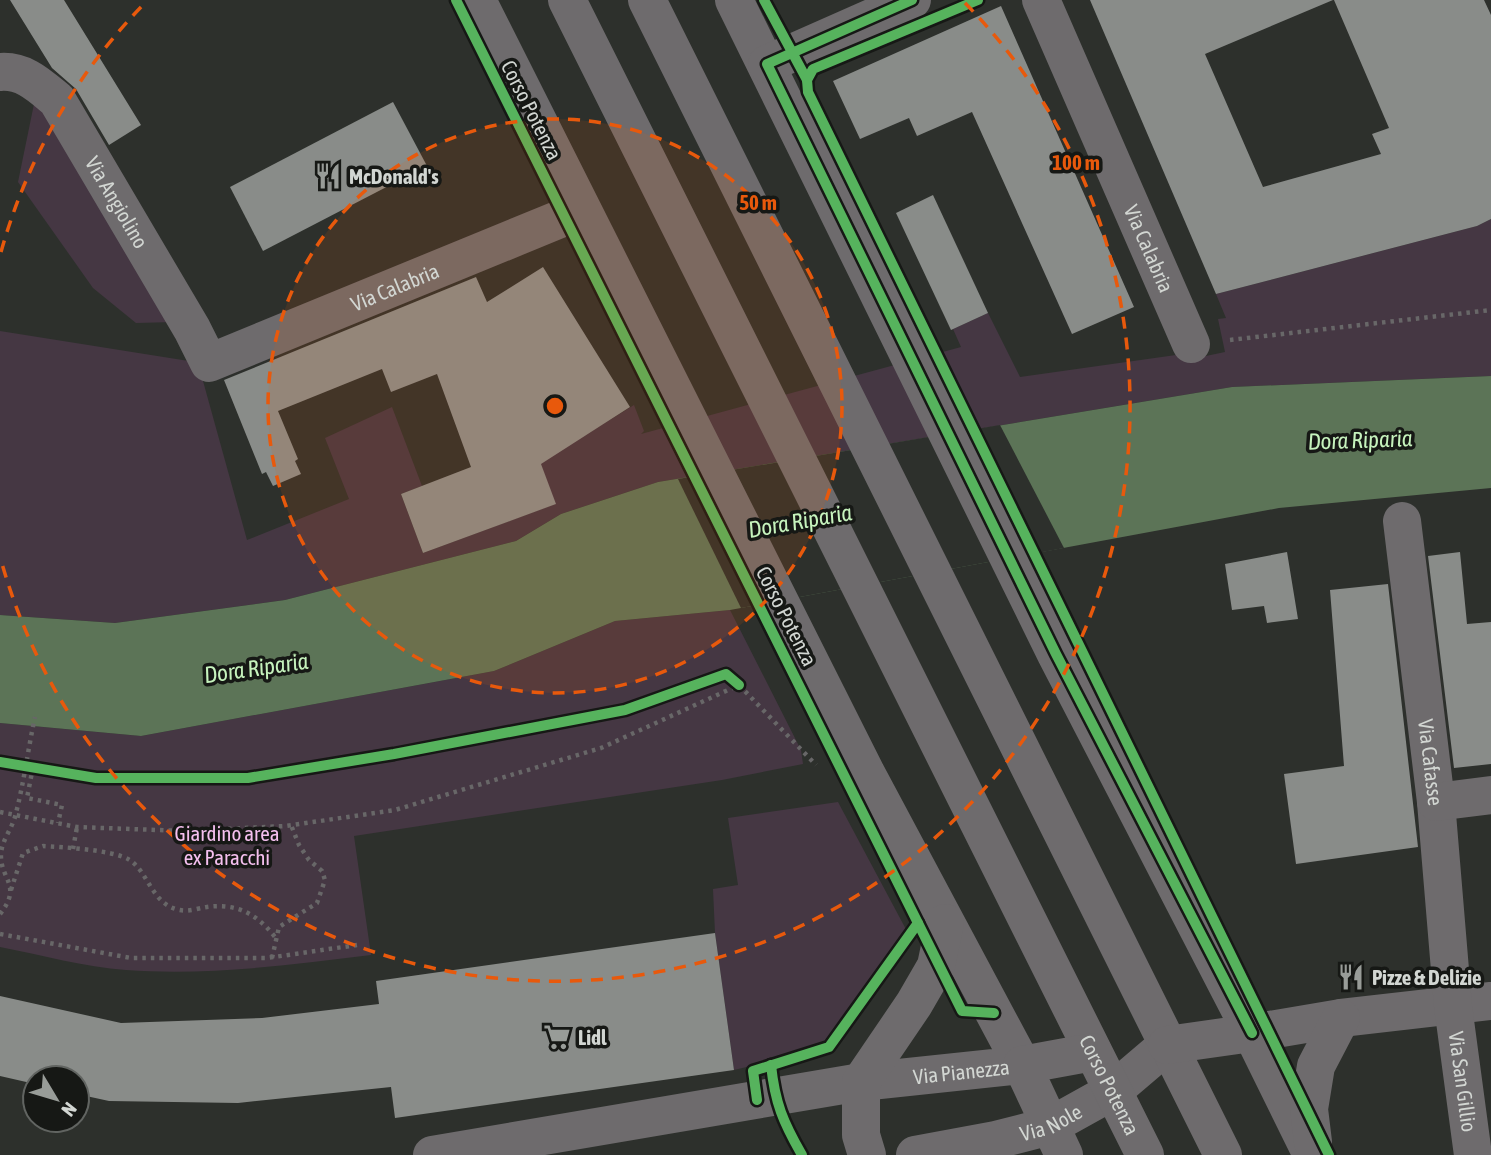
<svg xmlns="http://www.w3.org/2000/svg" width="1491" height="1155" viewBox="0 0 1491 1155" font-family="'Asap Condensed',sans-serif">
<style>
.green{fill:#453743}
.water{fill:#5c7457}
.pier{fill:#2d302c}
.building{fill:#898c89}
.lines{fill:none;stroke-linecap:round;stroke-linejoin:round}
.path{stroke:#686768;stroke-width:4.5;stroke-dasharray:3.5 5;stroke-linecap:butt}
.minor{stroke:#6e6b6d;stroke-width:38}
.major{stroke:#6e6b6d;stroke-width:38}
.cycleway-casing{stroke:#161815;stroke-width:15}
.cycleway{stroke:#56b35d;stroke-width:10}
.ring{fill:none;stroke:#e8590c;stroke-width:3.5;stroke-dasharray:12 9}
.labels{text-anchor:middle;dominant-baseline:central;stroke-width:7;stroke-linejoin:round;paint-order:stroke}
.street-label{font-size:21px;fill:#d2d6d2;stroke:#161815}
.poi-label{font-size:21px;font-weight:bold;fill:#d2d6d2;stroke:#161815;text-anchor:start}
.park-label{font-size:21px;fill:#f5c0ef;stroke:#161815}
.water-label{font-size:23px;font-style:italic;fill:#c6f3bd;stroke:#161815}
.centre{fill:#e8590c;stroke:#161815;stroke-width:3.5}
.ring-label{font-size:21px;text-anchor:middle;font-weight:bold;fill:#e8590c;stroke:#161815;stroke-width:7;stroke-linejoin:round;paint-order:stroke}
</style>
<rect width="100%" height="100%" fill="#2d302c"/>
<g class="green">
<path d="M34,104L49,110L175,322L136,323L93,288L18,182Z"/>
<path d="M1491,219V376L1232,387L658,482L561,514L516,541L285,600L115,623L0,615V331L195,362L203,381L247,540L349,499L325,438L392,407L422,486L401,494L423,553L555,504L532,440L584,436L634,405L644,431L641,434L961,347L953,329L988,313L1020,377L1183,354L1201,357L1225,352L1218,319L1226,318L1216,294L1477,226Z"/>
<path d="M730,610L801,750L803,764L722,780L354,836L371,955C291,965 207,976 126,970C84,967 42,955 0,947V723L141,736L494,671L615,621Z"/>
<path d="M838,802L909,935L829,1047L734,1070L715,933L713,889L738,885L728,818Z"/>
</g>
<path class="water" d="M1491,376V488L1279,508L730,610L615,621L494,671L141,736L0,723V615L115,623L285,600L516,541L561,514L658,482L1232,387Z"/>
<path class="pier" d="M1000,425L1064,548L741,608L678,479Z"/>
<g class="building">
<path d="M10,0H64L141,125L109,145L76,89L52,68Z"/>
<path d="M1090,0H1333L1205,54L1263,187L1381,154L1372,134L1389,128L1334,0H1484L1491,15V219L1477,226L1216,294Z"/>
<path d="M1001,6L1134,307L1072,334L972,112L917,136L909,118L860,139L833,81Z"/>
<path d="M393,102L427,166L263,251L230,187Z"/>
<path d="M933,195L988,313L951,330L896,213Z"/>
<path d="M543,267L630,407L541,464L556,504L423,553L401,494L471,467L437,374L391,392L382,369L278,411L298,459L295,461L301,474L273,486L266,472L262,474L224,380L476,277L487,302Z"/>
<path d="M1287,552L1298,619L1267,623L1264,606L1232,610L1225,564Z"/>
<path d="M1460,552L1467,624L1491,622V764L1454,768L1428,556Z"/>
<path d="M1388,584L1418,847L1296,864L1284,774L1344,766L1330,590Z"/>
<path d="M715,933L734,1070L395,1118L391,1087L238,1103L109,1101L77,1094V1078H35V1084L0,1076V996L121,1023L262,1018L379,1004L376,981Z"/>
</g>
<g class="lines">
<g class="path">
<path d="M1230,340L1491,310"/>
<path d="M33,767L27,798L62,805L58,823"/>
<path d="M0,812L77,827L184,831L286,826L395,810L601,748L739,685L816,765"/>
<path d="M73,849L77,827"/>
<path d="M11,890L23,853L43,846C62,847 112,850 128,859C149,871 151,905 180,910C188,912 199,908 207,907C237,903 257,914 275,937"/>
<path d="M0,914C23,885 0,880 1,854C2,839 13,828 16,813C24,782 28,749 35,717"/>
<path d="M0,934L131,958H267L357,945"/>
<path d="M272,958L279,927L317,903L325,880L322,871L309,860L299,845L291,825"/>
</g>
<g class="minor">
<path d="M734,0L1056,654L1252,1033L1341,1018L1491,1001"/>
<path id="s1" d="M1041,0L1191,344"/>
<path d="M767,64L912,0"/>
<path id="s2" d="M0,72C24,70 40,86 57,100L192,329L209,363L582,210"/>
<path id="s3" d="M1402,521L1436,802L1453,1006L1473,1155"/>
<path d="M1436,802L1491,795"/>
<path id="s4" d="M432,1155L861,1082L1022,1065L866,773L477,0"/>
<path d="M867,1155L861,1135V1082L914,1004L936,966L945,923"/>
<path id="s5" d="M915,1155L996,1140L1050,1126L1113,1091L1167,1045"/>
</g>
<g class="major">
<path id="s6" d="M567,0L1145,1155"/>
<path d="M647,0L1223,1155"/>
<path d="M1167,1045L1252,1033L1312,1155"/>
<path d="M1313,1142L1309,1109L1316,1066L1341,1018"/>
<path d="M1064,1155L1022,1065L1093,1052"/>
</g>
<g class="cycleway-casing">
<g id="cycleway">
<path d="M456,0L962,1011L994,1013"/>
<path d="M764,0L807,80"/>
<path d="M912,0L767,64L1056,654L1252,1033"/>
<path d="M978,0L813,69L807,80L808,92L1329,1155"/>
<path d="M0,762L96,778H248L394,754L625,710L726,674L739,685"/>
<path d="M771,1065C775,1103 783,1122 802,1155"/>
<path d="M757,1100L753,1071L829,1047L918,923"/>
</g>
</g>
<use href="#cycleway" class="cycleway"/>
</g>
<circle cx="555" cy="406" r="287" fill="#e8590c" fill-opacity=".12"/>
<g class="ring">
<circle cx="555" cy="406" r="287"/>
<path d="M1 252A575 575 0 0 1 145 3M965 3A575 575 0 1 1 1 560"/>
</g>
<defs>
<g id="restaurant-bare" transform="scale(2.1)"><path d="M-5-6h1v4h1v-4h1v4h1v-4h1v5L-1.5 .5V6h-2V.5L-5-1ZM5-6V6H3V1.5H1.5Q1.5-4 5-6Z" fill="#989c98" stroke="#161815" stroke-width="2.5" paint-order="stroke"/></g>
<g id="supermarket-bare" transform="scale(2.1)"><path d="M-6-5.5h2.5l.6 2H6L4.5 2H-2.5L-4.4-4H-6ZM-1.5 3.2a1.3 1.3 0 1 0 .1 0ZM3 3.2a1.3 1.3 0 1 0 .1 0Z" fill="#989c98" stroke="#161815" stroke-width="2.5" paint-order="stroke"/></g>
</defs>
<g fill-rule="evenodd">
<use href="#restaurant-bare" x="328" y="176"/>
<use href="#restaurant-bare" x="1351" y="977"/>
<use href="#supermarket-bare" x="557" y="1037"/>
</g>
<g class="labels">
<g class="street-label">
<text transform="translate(532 110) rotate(63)">Corso Potenza</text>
<text stroke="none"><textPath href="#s2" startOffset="184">Via Angiolino</textPath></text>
<text stroke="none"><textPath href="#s1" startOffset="271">Via Calabria</textPath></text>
<text stroke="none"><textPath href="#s2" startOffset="570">Via Calabria</textPath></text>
<text transform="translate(787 616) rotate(63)">Corso Potenza</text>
<text stroke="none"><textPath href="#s3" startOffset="243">Via Cafasse</textPath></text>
<text stroke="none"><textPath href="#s4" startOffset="536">Via Pianezza</textPath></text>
<text stroke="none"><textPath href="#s3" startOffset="564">Via San Gillio</textPath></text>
<text stroke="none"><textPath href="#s6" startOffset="1213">Corso Potenza</textPath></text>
<text stroke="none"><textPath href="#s5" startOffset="140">Via Nole</textPath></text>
</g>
<g class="poi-label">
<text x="349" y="176">McDonald's</text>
<text x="1372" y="977">Pizze &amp; Delizie</text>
<text x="578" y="1037">Lidl</text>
</g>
<g class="park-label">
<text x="227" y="833">Giardino area<tspan x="227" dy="24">ex Paracchi</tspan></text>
</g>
<g class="water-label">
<text transform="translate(1360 440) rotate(-2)">Dora Riparia</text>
<text transform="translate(800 521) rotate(-10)">Dora Riparia</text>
<text transform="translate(256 668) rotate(-8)">Dora Riparia</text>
</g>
</g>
<circle cx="555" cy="406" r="10" class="centre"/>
<g class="ring-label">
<text x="1076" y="170">100 m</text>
<text x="758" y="210">50 m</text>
</g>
<g transform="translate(56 1099) rotate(128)"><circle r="33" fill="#161815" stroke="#616461" stroke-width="2"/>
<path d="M0-5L12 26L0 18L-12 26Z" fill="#989c98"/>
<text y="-10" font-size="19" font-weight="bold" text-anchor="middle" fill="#d2d6d2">N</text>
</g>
</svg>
